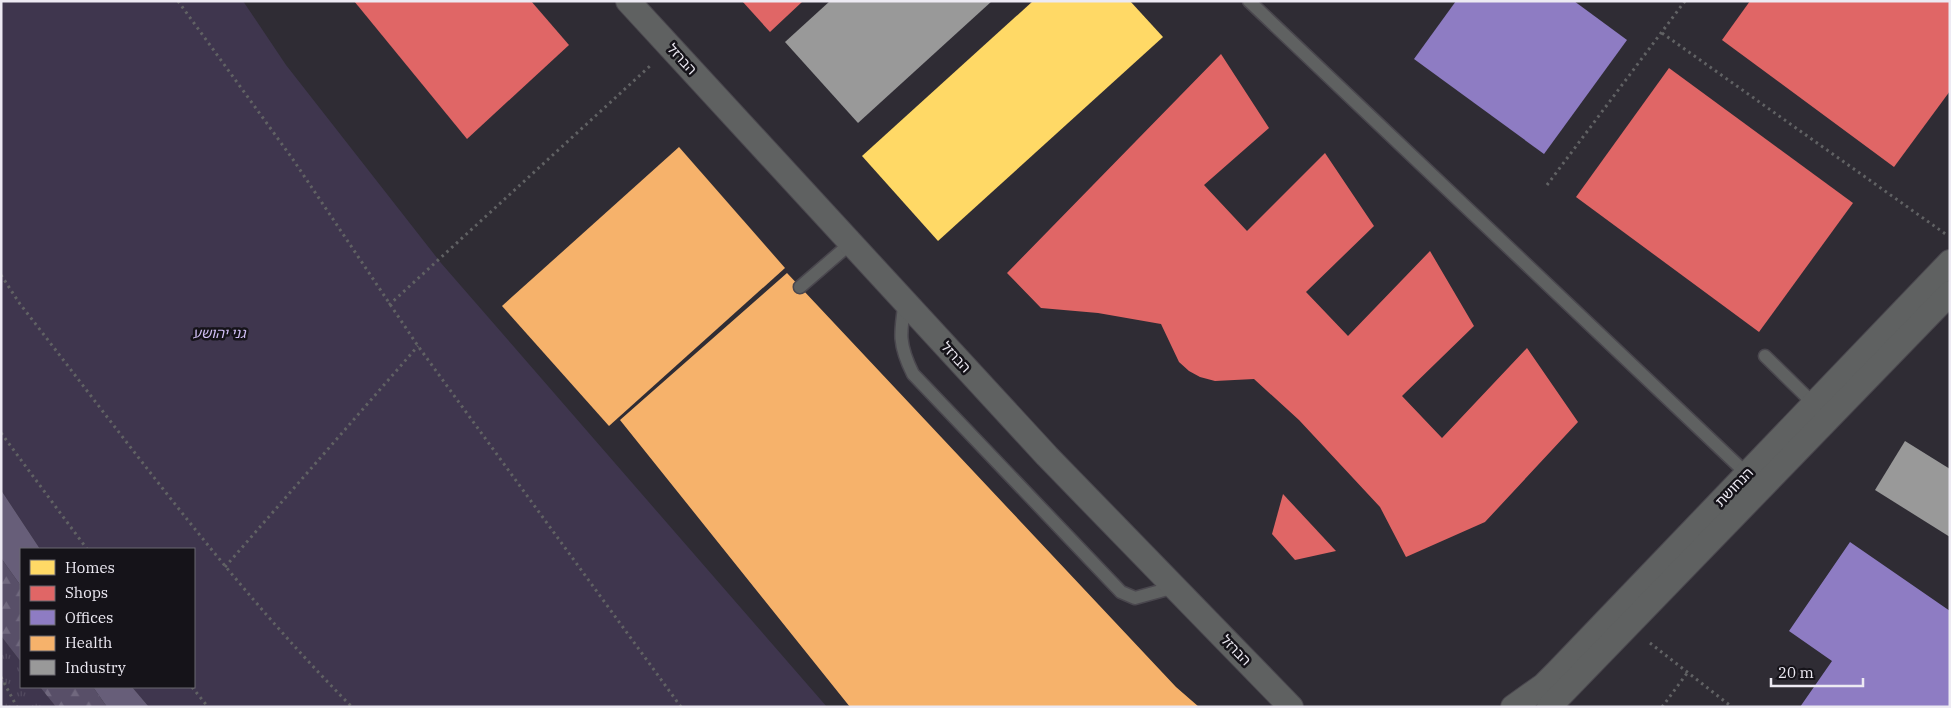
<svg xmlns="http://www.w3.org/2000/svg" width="1951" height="708" viewBox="0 0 1951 708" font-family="'IBM Plex Serif','Noto Sans Hebrew',serif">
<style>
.grass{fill:url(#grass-tufts)}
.forest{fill:url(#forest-firs)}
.park{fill:#3f364e}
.water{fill:#675e79}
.homes{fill:#ffd966}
.shops{fill:#e06666}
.offices{fill:#8e7cc3}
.health{fill:#f6b26b}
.industry{fill:#999}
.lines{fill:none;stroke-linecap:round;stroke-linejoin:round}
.service-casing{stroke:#4a474e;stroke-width:15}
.minor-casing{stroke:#4a474e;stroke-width:26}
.path{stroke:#616264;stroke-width:3;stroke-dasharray:2.5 4;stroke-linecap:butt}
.service{stroke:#5f6161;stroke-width:12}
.minor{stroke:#5f6161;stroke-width:24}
.labels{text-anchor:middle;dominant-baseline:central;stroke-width:5;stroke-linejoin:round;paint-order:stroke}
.street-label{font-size:14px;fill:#edeaf3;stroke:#151319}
.park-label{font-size:14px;font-style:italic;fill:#cfbdf3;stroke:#151319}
</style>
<defs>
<pattern id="grass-tufts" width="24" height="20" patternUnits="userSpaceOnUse" patternTransform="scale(1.25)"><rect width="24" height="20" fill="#3f364e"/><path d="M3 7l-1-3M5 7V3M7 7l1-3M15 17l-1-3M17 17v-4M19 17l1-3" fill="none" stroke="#524a5f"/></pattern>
<pattern id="forest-firs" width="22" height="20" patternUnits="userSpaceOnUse" patternTransform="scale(1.25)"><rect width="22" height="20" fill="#584f68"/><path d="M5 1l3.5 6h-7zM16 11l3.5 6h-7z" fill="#70687e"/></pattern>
</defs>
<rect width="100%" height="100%" fill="#2f2c34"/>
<path class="grass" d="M1,636L21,662V687H40L56,707H1Z"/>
<g class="forest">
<path d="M1,558L21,586V662L1,636Z"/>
<path d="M40,687H93L107,707H56Z"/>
</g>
<path class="park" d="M1,1H243L286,65L441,263L827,707H149L132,687H194V549H40L1,490Z"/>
<g class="water">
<path d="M1,490L40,549H21V586L1,558Z"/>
<path d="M93,687H132L149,707H107Z"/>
</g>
<path class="homes" d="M1033,1H1130L1163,37L938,241L862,156Z"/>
<g class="shops">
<path d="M354,1H531L569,45L467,139Z"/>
<path d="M742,1H803L770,32Z"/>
<path d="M1750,1H1950V91L1894,167L1722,40Z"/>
<path d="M1221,54L1269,128L1204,185L1247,231L1325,153L1374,226L1306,292L1348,336L1430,251L1474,326L1402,396L1442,438L1527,348L1578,422L1485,522L1406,557L1380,507L1299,420L1254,379L1215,381L1200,377L1189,371L1179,362L1161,324L1098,313L1041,308L1007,273Z"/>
<path d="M1669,68L1853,203L1759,332L1576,197Z"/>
<path d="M1283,494L1336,551L1295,560L1272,534Z"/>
</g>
<g class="offices">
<path d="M1456,1H1574L1627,40L1544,154L1414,59Z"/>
<path d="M1850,542L1950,611V707H1800L1832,661L1789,631Z"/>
</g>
<g class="health">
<path d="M679,147L785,268L609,426L502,306Z"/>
<path d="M787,273L1176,687L1199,707H850L620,420Z"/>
</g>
<g class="industry">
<path d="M830,1H992L858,123L785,42Z"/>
<path d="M1905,441L1950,469V537L1875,490Z"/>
</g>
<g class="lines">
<g class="service-casing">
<g id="service">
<path d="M1249,1L1747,474"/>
<path d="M800,287L851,243"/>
<path d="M905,301C900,333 898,344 913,374L1121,592L1135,598L1175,587"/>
<path d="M1765,356L1814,404"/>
</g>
</g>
<g class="minor-casing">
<g id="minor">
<path d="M628,1L1047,456L1291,707"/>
<path d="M1513,707L1544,685L1557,672L1950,262"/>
<path d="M1549,707L1950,293"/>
</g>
</g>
<g class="path">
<path d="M178,1L292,158L418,346L681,707"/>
<path d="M1662,33L1947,235"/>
<path d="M1547,185L1685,1"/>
<path d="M1,275L20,304C127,441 229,583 352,707"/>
<path d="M389,305L650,66"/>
<path d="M1,433L87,549"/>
<path d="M225,567L418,346"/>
<path d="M1650,643L1732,707"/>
<path d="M1,677L17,707"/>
<path d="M192,687L208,707"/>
<path d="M1662,707L1688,672"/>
</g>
<use href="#service" class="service"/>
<use href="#minor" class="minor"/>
</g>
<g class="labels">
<g class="street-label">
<text transform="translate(682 59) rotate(47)">הברזל</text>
<text transform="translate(956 357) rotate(47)">הברזל</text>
<text transform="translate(1734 487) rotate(-46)">הנחושת</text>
<text transform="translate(1236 650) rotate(46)">הברזל</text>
</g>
<g class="park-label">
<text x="219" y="333">גני יהושע</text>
</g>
</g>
<rect width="1951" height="708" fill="none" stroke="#edeaf3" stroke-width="5"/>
<rect x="20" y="548" width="175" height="140" fill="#151319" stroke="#6b6970"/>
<rect x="30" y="560" width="25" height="15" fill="#ffd966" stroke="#6b6970"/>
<text x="65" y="573" font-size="15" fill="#edeaf3">Homes</text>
<rect x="30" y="586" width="25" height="15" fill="#e06666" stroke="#6b6970"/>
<text x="65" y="598" font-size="15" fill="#edeaf3">Shops</text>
<rect x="30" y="610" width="25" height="15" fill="#8e7cc3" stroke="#6b6970"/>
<text x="65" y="623" font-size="15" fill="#edeaf3">Offices</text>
<rect x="30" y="636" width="25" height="15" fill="#f6b26b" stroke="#6b6970"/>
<text x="65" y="648" font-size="15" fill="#edeaf3">Health</text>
<rect x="30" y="660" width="25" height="15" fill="#999999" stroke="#6b6970"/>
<text x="65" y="673" font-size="15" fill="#edeaf3">Industry</text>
<path d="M1771 678v8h92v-8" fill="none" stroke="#edeaf3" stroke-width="2.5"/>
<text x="1778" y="678" font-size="15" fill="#edeaf3" stroke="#151319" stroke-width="4" paint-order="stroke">20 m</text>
</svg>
